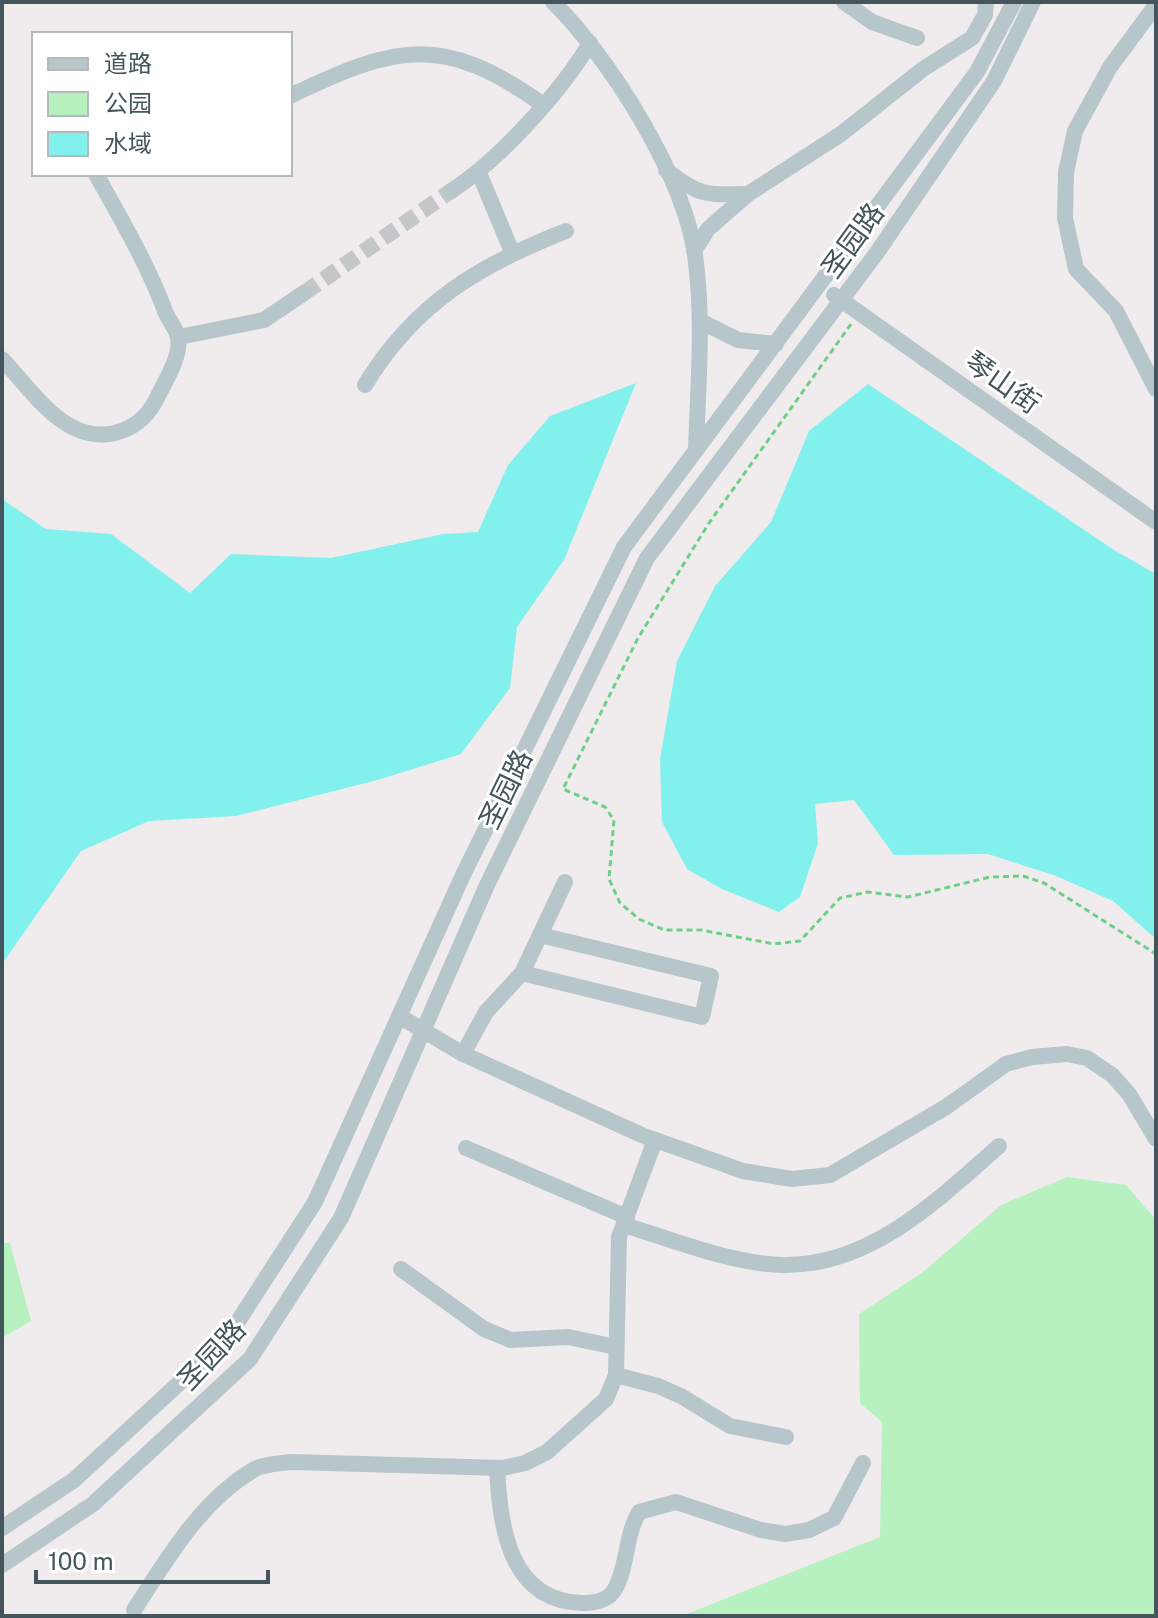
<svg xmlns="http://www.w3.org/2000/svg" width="1158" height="1618" viewBox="0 0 1158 1618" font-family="'Public Sans','Noto Sans SC',sans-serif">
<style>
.green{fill:#b7f1bf}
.water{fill:#82f0ec}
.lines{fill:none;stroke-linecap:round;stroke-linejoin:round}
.minor-tunnel{stroke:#c5c6c8;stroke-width:16;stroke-dasharray:16 8;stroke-linecap:butt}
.path{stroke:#6ed087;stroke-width:3;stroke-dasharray:6 4;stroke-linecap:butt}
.minor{stroke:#b7c6cb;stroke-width:16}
.labels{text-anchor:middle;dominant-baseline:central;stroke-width:6;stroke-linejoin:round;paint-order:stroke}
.street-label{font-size:28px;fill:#44565b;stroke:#fff}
</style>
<rect width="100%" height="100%" fill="#f0eced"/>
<g class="green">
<path d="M1067,1177L1126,1185L1156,1220V1616H682L880,1537L882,1422L860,1403L859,1314L923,1272L1001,1205Z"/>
<path d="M2,1243H10L31,1321L2,1338Z"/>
</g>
<g class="water">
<path d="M636,383L564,560L517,627L510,688L461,754L381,779L236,816L149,821L81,851L2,964V499L46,529L111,534L190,593L231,554L331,558L443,534L478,532L508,465L550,416Z"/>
<path d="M868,384L1114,550L1156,574V939L1113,901L1056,876L988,854L894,855L854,800L815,804L818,843L800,897L779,912L722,889L687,869L662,822L660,759L677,661L715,586L771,522L809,431Z"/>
</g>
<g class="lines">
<path class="minor-tunnel" d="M304,293L451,191"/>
<path class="path" d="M851,324L709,523L638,638L563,789L605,807L614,820L609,879L620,903L639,919L664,930H701L774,944L800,941L840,898L868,892L908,897L990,877L1023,876L1044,883L1156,954"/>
<g class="minor">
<path d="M553,2C609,57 684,176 695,255C704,319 698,385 696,450"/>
<path d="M844,2L872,22L917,38"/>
<path d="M1156,5L1110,67L1075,131L1066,172L1065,218L1076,269L1116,311L1156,389"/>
<path d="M290,96C396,45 442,33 542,104"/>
<path d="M666,170C699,196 706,195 748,194"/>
<path d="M479,173L512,252"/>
<path d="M451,191C499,160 561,92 590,43"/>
<path d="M694,251L708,229L748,194L841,134L923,69L972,38L985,15L986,2"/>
<path d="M834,295L1156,522"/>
<path d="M700,321L738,340L776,344"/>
<path d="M179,337L264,320L304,293"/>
<path d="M2,359C23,381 45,413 72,427C107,445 143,429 158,396C166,379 181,357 178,338C177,329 168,320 165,311C147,263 121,219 96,174"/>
<path d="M365,385C414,304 479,265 566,231"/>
<path d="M540,935L565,882"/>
<path d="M399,1016L463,1054L644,1136L743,1171L792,1179L830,1175L946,1107L1006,1064L1032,1057L1067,1054L1087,1058L1112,1075L1129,1094L1156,1139"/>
<path d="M463,1054L486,1012L522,973L702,1017L711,976L540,935L522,973"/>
<path d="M466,1148L627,1217"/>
<path d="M624,1225C674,1240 731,1264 784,1265C871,1266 939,1199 999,1146"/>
<path d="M401,1269L484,1329L511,1340L568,1337L616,1347"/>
<path d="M616,1375L658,1386L681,1396L730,1426L786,1437"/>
<path d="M497,1468C500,1524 508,1602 583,1603C595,1603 609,1600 615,1589C628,1566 625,1536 639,1512L676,1502L761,1530L785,1534L809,1530L834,1518L863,1463"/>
<path d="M2,1528L74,1480L226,1340L315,1202L463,875L624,547L977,72L1014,2"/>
<path d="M2,1565L93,1504L250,1359L341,1218L487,885L647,558L876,254L994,81L1033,2"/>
<path d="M134,1610C167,1559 201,1500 255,1469C265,1464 281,1463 292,1462L503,1468L525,1463L547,1452L606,1399L616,1375L619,1237L655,1140"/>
</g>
</g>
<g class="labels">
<g class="street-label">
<text transform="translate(852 240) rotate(-54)">圣园路</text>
<text transform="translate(1003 382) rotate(35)">琴山街</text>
<text transform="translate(505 789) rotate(-64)">圣园路</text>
<text transform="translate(211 1354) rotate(-47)">圣园路</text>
</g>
</g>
<rect width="1158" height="1618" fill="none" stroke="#44565b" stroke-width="8"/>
<rect x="32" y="32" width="260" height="144" fill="#ffffff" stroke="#b4bbbd" stroke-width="2"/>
<rect x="48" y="58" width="40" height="12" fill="#b7c6cb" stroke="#b4bbbd" stroke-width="2"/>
<text x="104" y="72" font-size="24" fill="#44565b">道路</text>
<rect x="48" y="92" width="40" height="24" fill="#b7f1bf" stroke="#b4bbbd" stroke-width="2"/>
<text x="104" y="112" font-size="24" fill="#44565b">公园</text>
<rect x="48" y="132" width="40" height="24" fill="#82f0ec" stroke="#b4bbbd" stroke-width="2"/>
<text x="104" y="152" font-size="24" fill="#44565b">水域</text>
<path d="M36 1570v12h232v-12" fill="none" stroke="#44565b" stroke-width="4"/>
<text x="48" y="1570" font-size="24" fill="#44565b" stroke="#ffffff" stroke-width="6" paint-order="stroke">100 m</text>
</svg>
